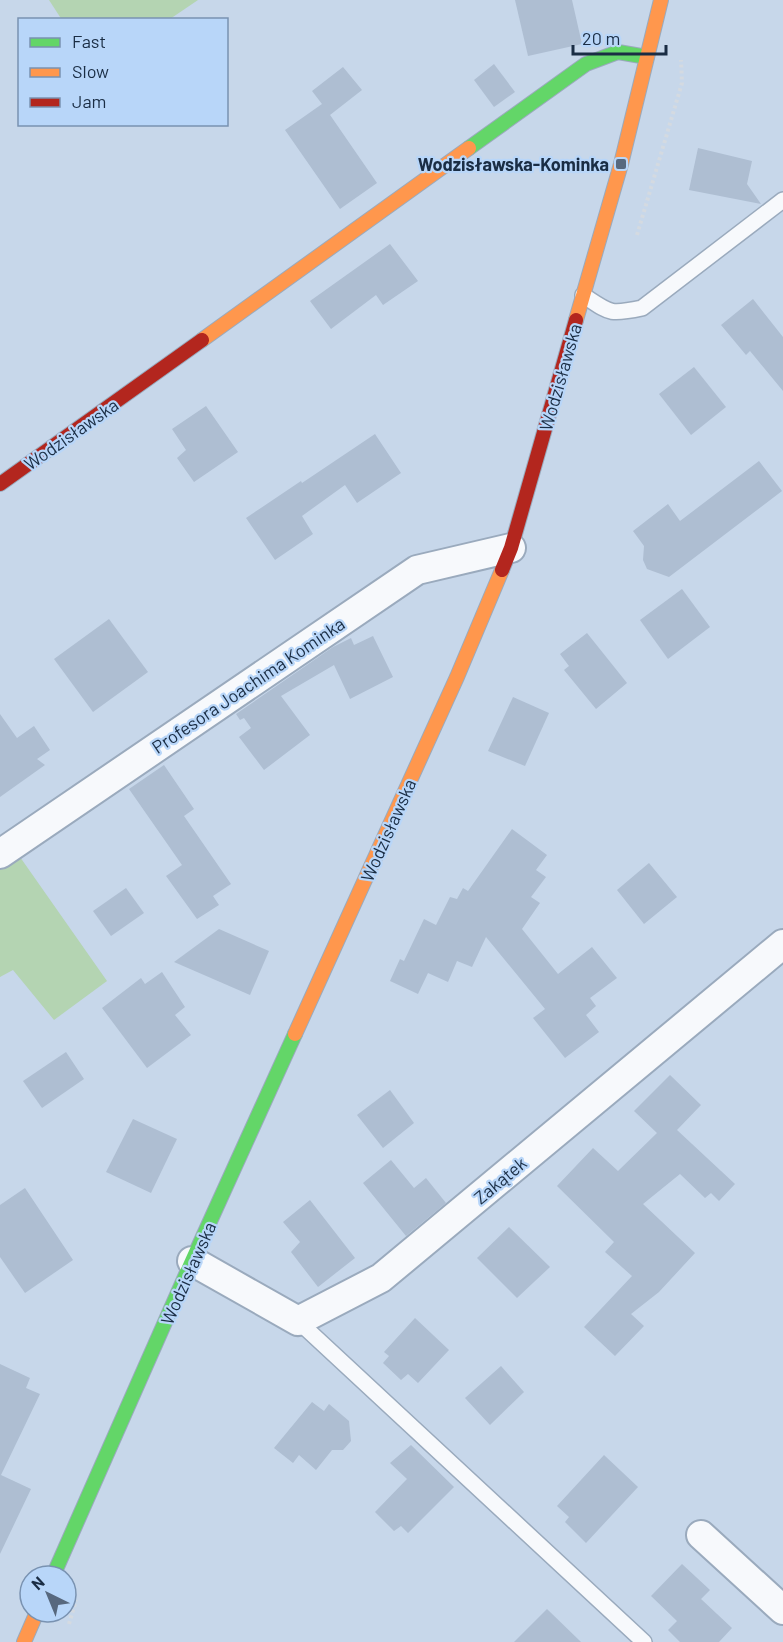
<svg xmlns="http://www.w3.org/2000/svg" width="783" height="1642" viewBox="0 0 783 1642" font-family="Barlow,sans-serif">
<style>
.green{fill:#b4d4b2}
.building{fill:#aebed2}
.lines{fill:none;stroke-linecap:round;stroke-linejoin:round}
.lane-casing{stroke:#9aaabd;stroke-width:18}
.street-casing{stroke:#9aaabd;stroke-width:32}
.fast-casing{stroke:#9aaabd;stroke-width:16}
.slow-casing{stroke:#9aaabd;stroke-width:16}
.jam-casing{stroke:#9aaabd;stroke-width:16}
.path{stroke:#d4dae1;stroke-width:4;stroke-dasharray:3 3;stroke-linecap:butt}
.lane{stroke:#f7f9fc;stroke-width:15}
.street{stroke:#f7f9fc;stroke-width:28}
.fast{stroke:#63d668;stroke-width:14}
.slow{stroke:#ff974d;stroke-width:14}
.jam{stroke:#b3261e;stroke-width:14}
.poi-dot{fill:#57687e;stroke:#b8d6f9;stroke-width:2}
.labels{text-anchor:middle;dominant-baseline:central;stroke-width:4.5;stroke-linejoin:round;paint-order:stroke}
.poi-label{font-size:18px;font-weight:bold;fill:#1a2d44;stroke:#b8d6f9;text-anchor:end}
.street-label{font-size:18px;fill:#1a2d44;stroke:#b8d6f9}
</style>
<rect width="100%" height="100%" fill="#c7d7ea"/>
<g class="green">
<path d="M49,0H198L170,19L62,20Z"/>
<path d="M20,857L107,981L54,1020L13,970L0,977V869Z"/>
</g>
<g class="building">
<path d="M515,0H572L582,44L528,56Z"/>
<path d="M494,64L515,92L494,107L474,80Z"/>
<path d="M343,67L362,90L330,115L328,112L377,183L340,209L285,130L322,104L312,91Z"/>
<path d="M698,148L752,161L747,184L761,204L689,190Z"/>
<path d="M390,244L418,281L383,305L376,295L331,329L310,301Z"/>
<path d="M753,299L783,337V391L750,351L746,355L721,325Z"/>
<path d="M694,367L726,407L691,435L659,394Z"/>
<path d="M206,406L238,452L194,482L177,458L186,450L172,429Z"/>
<path d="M375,434L401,473L357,503L345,485L302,516L313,534L275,560L246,518L301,481L302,483Z"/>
<path d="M759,461L782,491L669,577L647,569L643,560L644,546L633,531L668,504L680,521Z"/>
<path d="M682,589L710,627L668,659L640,620Z"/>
<path d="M109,619L148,672L93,712L54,659Z"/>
<path d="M587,633L627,683L596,709L564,670L569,666L560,654Z"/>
<path d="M373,636L393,677L350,699L334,665L281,696L310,735L264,770L239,737L251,728L244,718L240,720L236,714L333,647L351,638L354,645Z"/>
<path d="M513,697L549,713L525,766L488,751Z"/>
<path d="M0,714L17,738L34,726L50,750L37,759L45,765L0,797Z"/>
<path d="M164,765L194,809L184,816L231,884L213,896L219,905L197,919L166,876L182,865L129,789Z"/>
<path d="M512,829L547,855L536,870L546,877L531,897L540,903L522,929L558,974L592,947L617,978L590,998L596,1006L586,1015L599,1032L565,1058L533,1018L545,1009L486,937L472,967L457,961L448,982L428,973L418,994L390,981L400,959L404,961L424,919L436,925L450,897L457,899L463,888L468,891Z"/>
<path d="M649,863L677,897L644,924L617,890Z"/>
<path d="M126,888L144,913L111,936L93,911Z"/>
<path d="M219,929L269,951L250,995L174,962Z"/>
<path d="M162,972L185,1007L175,1015L191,1035L147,1068L102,1008L141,978L145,984Z"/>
<path d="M66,1052L84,1079L42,1108L23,1081Z"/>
<path d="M670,1075L701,1105L677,1130L735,1184L719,1201L711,1193L705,1198L680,1174L643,1204L695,1253L659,1292L631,1314L644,1326L615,1356L584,1327L632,1276L605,1252L614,1242L557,1186L593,1148L618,1171L657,1133L634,1111Z"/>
<path d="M390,1090L414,1123L383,1148L357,1115Z"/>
<path d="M133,1119L177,1139L151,1193L106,1172Z"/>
<path d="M391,1160L414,1188L426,1178L446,1203L406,1236L363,1183Z"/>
<path d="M25,1188L73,1260L25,1293L0,1257V1205Z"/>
<path d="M310,1200L355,1258L318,1287L291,1252L300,1242L283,1222Z"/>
<path d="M509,1227L550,1267L517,1298L477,1258Z"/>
<path d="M415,1318L449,1350L418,1383L408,1374L401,1380L383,1363L389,1356L384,1352Z"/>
<path d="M0,1364L30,1378L26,1388L40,1394L1,1475L31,1489L0,1554Z"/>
<path d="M501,1366L524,1392L490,1425L465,1398Z"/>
<path d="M312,1402L324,1411L329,1404L349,1421L351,1441L343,1450H332L316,1470L299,1455L293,1463L274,1448Z"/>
<path d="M411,1445L454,1487L408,1533L401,1526L394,1531L375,1512L407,1479L390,1463Z"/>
<path d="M604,1455L638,1487L586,1543L565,1522L569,1517L557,1506Z"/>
<path d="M682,1564L710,1590L701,1599L732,1628L719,1642H680L668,1630L677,1621L651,1596Z"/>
<path d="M547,1609L581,1642H514Z"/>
</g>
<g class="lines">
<g class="lane-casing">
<g id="lane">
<path d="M583,295C610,313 609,315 642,308L783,200"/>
<path d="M298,1321L644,1642"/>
</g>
</g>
<g class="street-casing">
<g id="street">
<path d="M0,854L417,570L511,548"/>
<path d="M192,1261L298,1321L381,1278L783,944"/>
<path d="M701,1535L783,1610"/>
</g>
</g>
<g class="fast-casing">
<g id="fast">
<path d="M469,148L586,64L618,52L647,57"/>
<path d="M53,1576L192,1261L295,1034"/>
</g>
</g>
<g class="slow-casing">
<g id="slow">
<path d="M576,320L621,164L661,0"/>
<path d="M202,340L469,148"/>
<path d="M295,1034L457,677L502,570"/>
<path d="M24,1642L37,1612"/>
</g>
</g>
<g class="jam-casing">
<g id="jam">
<path d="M0,484L202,340"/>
<path d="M502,570L511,548L576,320"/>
</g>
</g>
<g class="path">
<path d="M637,235L682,83L681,60"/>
<path d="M69,1624L76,1600"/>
</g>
<use href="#lane" class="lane"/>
<use href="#street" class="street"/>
<use href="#fast" class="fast"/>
<use href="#slow" class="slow"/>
<use href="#jam" class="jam"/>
</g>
<rect class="poi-dot" x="615" y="158" width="12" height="12" rx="3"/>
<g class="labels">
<g class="poi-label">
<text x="609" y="164">Wodzisławska-Kominka</text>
</g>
<g class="street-label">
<text transform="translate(560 377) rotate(-74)">Wodzisławska</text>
<text transform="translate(71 434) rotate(-35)">Wodzisławska</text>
<text transform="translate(248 685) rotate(-34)">Profesora Joachima Kominka</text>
<text transform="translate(388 830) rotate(-66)">Wodzisławska</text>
<text transform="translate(500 1180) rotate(-40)">Zakątek</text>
<text transform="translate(188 1273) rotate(-66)">Wodzisławska</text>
</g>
</g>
<rect x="18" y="18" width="210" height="108" fill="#b8d6f9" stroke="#7992b1" stroke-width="1.5"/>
<rect x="30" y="38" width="30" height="9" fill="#63d668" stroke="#7992b1" stroke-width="1.5"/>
<text x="72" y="48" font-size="18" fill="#1a2d44">Fast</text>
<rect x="30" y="68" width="30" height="9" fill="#ff974d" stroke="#7992b1" stroke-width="1.5"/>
<text x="72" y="78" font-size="18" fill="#1a2d44">Slow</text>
<rect x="30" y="98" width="30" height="9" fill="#b3261e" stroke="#7992b1" stroke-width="1.5"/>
<text x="72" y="108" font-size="18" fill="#1a2d44">Jam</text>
<g transform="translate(48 1594) rotate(317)"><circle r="28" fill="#b8d6f9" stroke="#7992b1" stroke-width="1.5"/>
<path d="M0-4.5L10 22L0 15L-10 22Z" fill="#57687e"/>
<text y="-9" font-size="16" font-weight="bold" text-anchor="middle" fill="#1a2d44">N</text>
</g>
<path d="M573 45v9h93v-9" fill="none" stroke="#1a2d44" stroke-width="3"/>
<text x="582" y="45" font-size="18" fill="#1a2d44" stroke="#b8d6f9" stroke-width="4.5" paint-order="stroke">20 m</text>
</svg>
